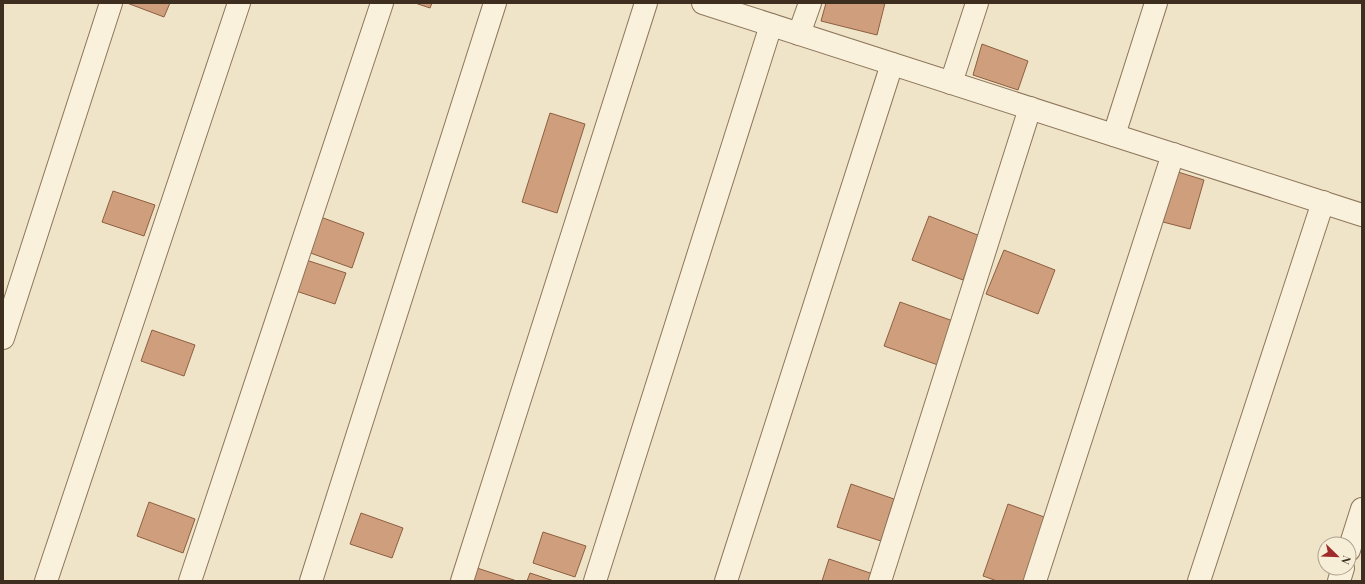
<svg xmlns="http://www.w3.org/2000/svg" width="1365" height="584" viewBox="0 0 1365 584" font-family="'Playfair Display',serif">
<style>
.building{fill:#cf9f7d;stroke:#8d5f41}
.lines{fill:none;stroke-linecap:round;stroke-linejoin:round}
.minor-casing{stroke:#8d765c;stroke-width:24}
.minor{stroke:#faf1dc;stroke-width:22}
</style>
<rect width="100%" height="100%" fill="#f0e4c8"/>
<g class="building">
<path d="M127,3H170L164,17Z"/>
<path d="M415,3H432L430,8Z"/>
<path d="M826,3H885L877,35L821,21Z"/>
<path d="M982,44L1028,61L1018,90L973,75Z"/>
<path d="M550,113L585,124L557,213L522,202Z"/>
<path d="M1178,172L1204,180L1190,229L1163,222Z"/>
<path d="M113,191L155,205L144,236L102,222Z"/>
<path d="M318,216L364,233L352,268L305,251Z"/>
<path d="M929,216L980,236L963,280L912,260Z"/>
<path d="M1004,250L1055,270L1038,314L986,294Z"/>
<path d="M303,259L346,273L335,304L293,290Z"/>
<path d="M900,302L953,321L938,365L884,346Z"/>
<path d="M152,330L195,345L184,376L141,361Z"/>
<path d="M851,484L894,499L881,541L837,527Z"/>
<path d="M149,502L195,519L183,553L137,536Z"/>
<path d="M1008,504L1047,518L1025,581H997L983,576Z"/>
<path d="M361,513L403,528L392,558L350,544Z"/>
<path d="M543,532L586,546L575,577L533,563Z"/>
<path d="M829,559L873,574L870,581H822Z"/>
<path d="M477,568L517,581H472Z"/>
<path d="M530,573L554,581H527Z"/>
</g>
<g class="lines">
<g class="minor-casing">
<g id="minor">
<path d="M703,3L1362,215"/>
<path d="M799,34L810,3"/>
<path d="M951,83L977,3"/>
<path d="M1114,135L1156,3"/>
<path d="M3,338L111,3"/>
<path d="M1349,550L1362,509"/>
<path d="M46,581L239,3"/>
<path d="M190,581L382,3"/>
<path d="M311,581L495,3"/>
<path d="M462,581L646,3"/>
<path d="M595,581L771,25"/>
<path d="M726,581L892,64"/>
<path d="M880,581L1030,108"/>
<path d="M1035,581L1173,154"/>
<path d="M1199,581L1323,202"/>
<path d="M1339,581L1343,568"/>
</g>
</g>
<use href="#minor" class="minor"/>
</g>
<rect width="1365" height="584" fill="none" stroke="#3d2e20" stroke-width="8"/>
<g transform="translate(1337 556) rotate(113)"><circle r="19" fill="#f7eed8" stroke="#ada18e"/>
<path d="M0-3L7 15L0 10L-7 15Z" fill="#9e2a2b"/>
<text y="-6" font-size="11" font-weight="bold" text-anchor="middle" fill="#3d2e20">N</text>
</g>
</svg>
